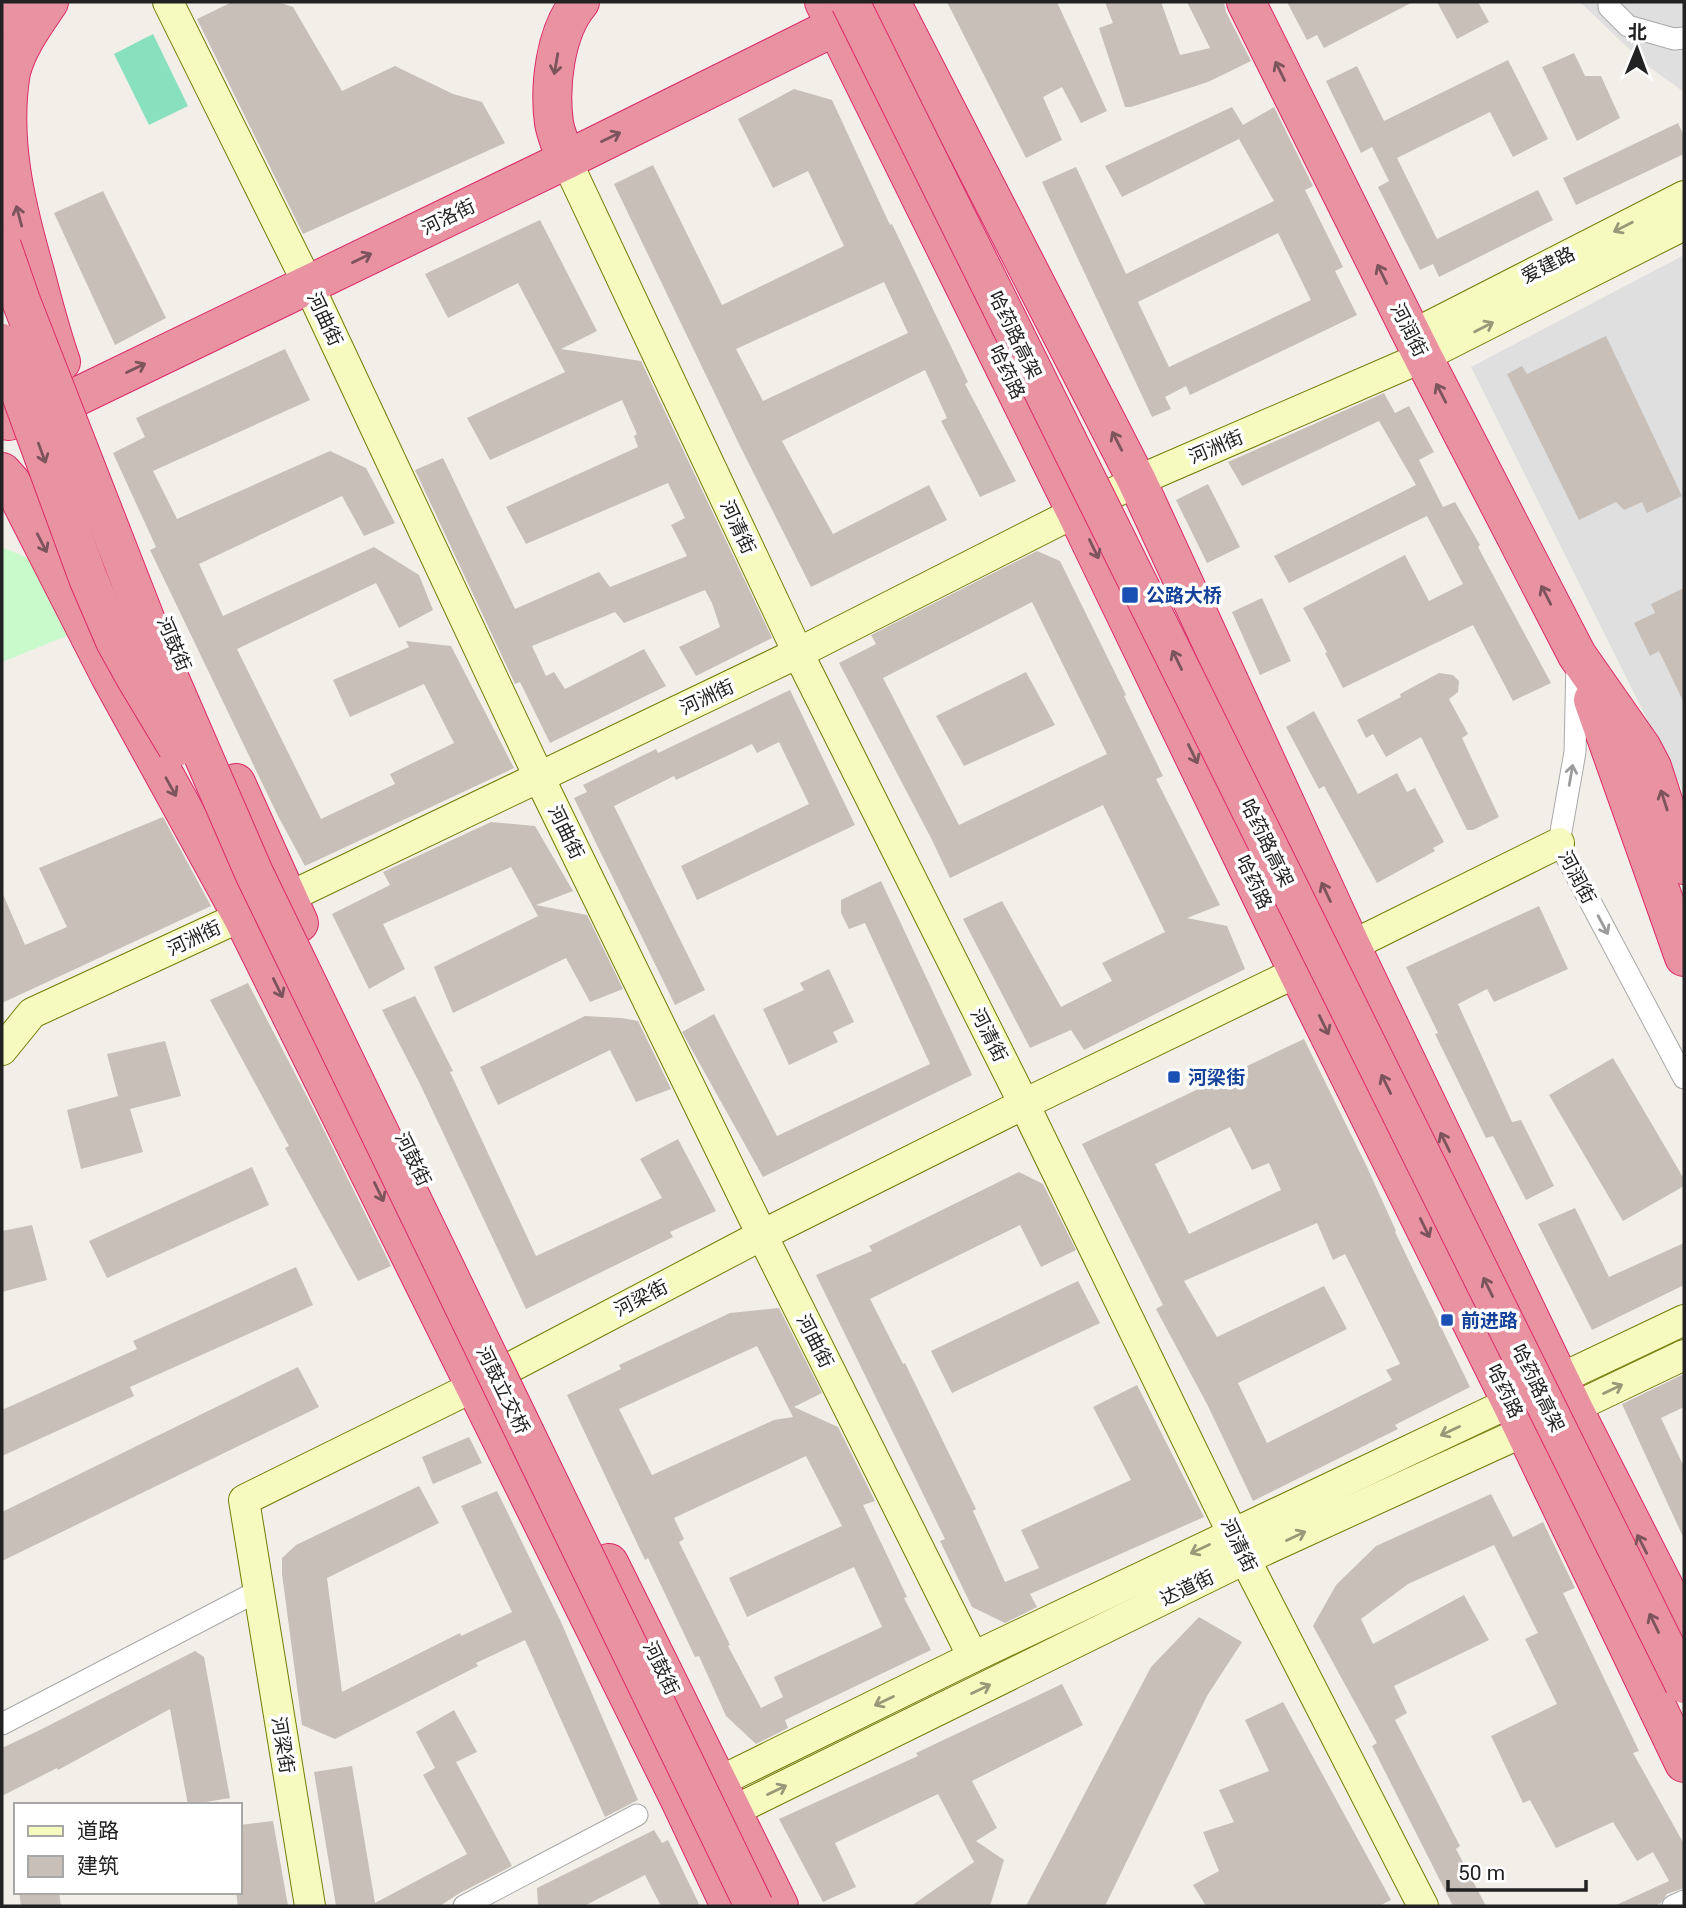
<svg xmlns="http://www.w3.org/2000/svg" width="1686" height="1908" viewBox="0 0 1686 1908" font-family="Roboto,'Noto Sans SC',sans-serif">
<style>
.residential{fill:#e0dfdf}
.park{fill:#c8facc}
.pitch{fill:#88e0be}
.building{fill:#c7bfb8;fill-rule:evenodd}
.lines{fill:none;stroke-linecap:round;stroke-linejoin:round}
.street-casing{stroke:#a9a9a9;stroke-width:23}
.secondary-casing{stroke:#707d05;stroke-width:32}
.highway-casing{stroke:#dc2a67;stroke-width:40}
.street{stroke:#fff;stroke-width:21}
.secondary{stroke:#f7fabf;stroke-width:30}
.highway{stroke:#e892a2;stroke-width:38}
.highway-bridge-casing{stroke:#dc2a67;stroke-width:40;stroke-linecap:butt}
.highway-bridge{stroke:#e892a2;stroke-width:38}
.oneway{stroke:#7b545c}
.oneway2{stroke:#979978}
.oneway3{stroke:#9c9c9c}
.transit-dot{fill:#1a4fb4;stroke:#fff;stroke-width:2.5}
.labels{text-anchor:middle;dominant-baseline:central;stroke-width:7;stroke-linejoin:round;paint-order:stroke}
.street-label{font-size:19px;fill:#222;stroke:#fff}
.transit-label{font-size:19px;font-weight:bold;fill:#164399;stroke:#fff;text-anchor:start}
</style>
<rect width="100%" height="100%" fill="#f2efe9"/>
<g class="residential">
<path d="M1580,2H1684V92L1645,64Z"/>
<path d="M1684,255V793L1471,367Z"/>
</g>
<path class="park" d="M2,547L37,562L76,632L2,662Z"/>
<path class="pitch" d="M153,34L188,106L149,125L114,54Z"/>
<g class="building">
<path d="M232,2H278L293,7L342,91L395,66L453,94L482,102L505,143L303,234L197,19Z"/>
<path d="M947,2H1057L1107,111L1081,123L1062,87L1043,97L1062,140L1026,158Z"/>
<path d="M1105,2H1161L1180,55L1210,48L1187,2H1224L1226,12L1251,61L1208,82L1131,107H1125L1099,28L1113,23Z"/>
<path d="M1287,2H1413L1324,48L1317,35L1307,40Z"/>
<path d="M1437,2H1478L1489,22L1457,39Z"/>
<path d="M1574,53L1585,76H1601L1620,118L1577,141L1542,67Z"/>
<path d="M1508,60L1548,139L1513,157L1490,112L1397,158L1437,239L1538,190L1553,220L1439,277L1433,264L1420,270L1378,187L1389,181L1372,147L1361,153L1326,81L1357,66L1384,121Z"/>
<path d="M794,89L832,100L890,225L892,224L968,382L965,384L1016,481L980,497L941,421L947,418L925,370L782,441L833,534L929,485L947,520L811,587L740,446L614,184L653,165L722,305L844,246L808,171L773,188L738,119ZM884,282L908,333L763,401L736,349Z"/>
<path d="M1232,107L1243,125L1274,107L1313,186L1305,190L1343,267L1335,271L1357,315L1190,395L1186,386L1165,397L1171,409L1152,417L1042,182L1076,167L1126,274L1274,201L1239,139L1122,197L1105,166ZM1278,233L1311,300L1169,367L1138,302Z"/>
<path d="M1678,123L1684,136V154L1576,205L1563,178Z"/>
<path d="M103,191L166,318L115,345L54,213Z"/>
<path d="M540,220L597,331L561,349L641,361L772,638L696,676L679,647L720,627L712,603L705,590L624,623L615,612L532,646L546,676L554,672L565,689L644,649L666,686L550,743L520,682L515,684L415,470L443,458L515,609L599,572L610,587L687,556L671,525L685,518L668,483L526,544L506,507L638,447L634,436L637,434L622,400L490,460L467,418L565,372L518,283L448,318L425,274Z"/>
<path d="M1606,336L1682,496L1647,513L1642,502L1624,510L1616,502L1579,520L1507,374L1522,366L1527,374Z"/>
<path d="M285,349L310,400L153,471L177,519L330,451L366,468L395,523L364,536L342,496L199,564L223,616L374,547L419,575L433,610L399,628L376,583L237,649L321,819L395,784L390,774L454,743L424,684L350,717L333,680L409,647L406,641L451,646L514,768L305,866L278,816L150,550L156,547L113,453L145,437L136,418Z"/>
<path d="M1384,393L1395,413L1409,406L1434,452L1419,460L1443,507L1455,502L1480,545L1478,547L1551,683L1513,701L1473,625L1343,688L1325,653L1327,652L1303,608L1405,555L1429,601L1463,584L1427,516L1289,583L1274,556L1416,485L1379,421L1242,486L1228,462Z"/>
<path d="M1208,484L1240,547L1207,563L1176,500Z"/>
<path d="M1037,551L1060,561L1126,695L1124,696L1163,776L1156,779L1220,905L1187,918L1227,926L1245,969L1084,1050L1071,1030L1030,1048L963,919L1002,901L1061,1007L1112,981L1102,963L1165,932L1103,805L950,878L931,838L839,663L876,644L871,635ZM1032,602L1107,754L959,825L883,678Z"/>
<path d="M1684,588V703L1659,651L1650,656L1634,623L1655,613L1651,604Z"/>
<path d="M1262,598L1291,661L1260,675L1232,612Z"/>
<path d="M1026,672L1055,725L964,766L936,716Z"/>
<path d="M1439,673L1453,675L1459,681L1458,692L1449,699L1468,734L1462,738L1499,817L1473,830H1467L1421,737L1386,757L1373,734L1366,738L1357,720L1401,697L1400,694Z"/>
<path d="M790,690L855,825L697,900L681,866L809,804L779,742L757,753L752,744L676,780L674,776L614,806L705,990L675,1005L574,798L587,792L583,785L656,749L658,753Z"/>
<path d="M1314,711L1358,794L1397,773L1407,792L1415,788L1444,842L1433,848L1435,851L1377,883L1324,786L1319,789L1286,727Z"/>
<path d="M163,817L211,906L2,1003V892L25,945L67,927L39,868Z"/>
<path d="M491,822L535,826L573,891L536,905L587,915L623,989L590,1002L566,958L453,1013L434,967L538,916L511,867L383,924L405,969L369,989L332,914L390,885L383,872Z"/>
<path d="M881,881L972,1075L763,1177L682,1032L714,1014L777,1136L930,1064L865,923L849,929L841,913V900Z"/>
<path d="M1539,906L1568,969L1494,1002L1487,989L1458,1004L1512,1122L1521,1120L1554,1186L1526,1200L1493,1136L1486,1138L1435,1034L1438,1033L1406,967Z"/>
<path d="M829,969L854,1022L833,1032L838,1042L789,1065L763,1009L804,990L800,983Z"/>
<path d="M248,983L314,1110L391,1266L358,1281L285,1148L289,1146L210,1000Z"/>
<path d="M415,996L453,1071L450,1072L536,1256L662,1198L640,1159L678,1139L716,1211L670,1232L673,1237L526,1309L420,1084L382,1010Z"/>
<path d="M585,1016L622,1018L638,1021L671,1089L636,1102L610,1050L498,1105L480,1067Z"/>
<path d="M1304,1039L1367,1167L1396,1231L1395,1232L1470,1387L1395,1425L1398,1429L1253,1501L1208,1406L1156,1309L1163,1305L1082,1144ZM1230,1127L1252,1170L1269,1163L1281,1190L1189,1234L1155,1164ZM1317,1223L1333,1260L1345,1254L1400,1364L1386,1370L1392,1380L1267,1443L1238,1383L1347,1329L1324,1286L1217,1337L1184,1281Z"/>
<path d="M165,1041L181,1096L130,1109L143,1152L81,1169L67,1110L118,1096L107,1054Z"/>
<path d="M1613,1058L1684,1179V1186L1623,1221L1549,1095Z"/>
<path d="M252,1167L269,1205L107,1278L89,1241Z"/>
<path d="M1019,1172L1043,1184L1076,1250L1041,1267L1020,1225L870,1299L903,1364L905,1363L976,1509L973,1511L1005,1582L1039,1568L1021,1530L1131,1480L1093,1407L1137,1385L1204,1517L1030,1594L1037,1607L1005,1623L972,1607L940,1541L945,1539L816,1275L872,1251L869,1246Z"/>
<path d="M1575,1208L1609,1277L1684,1243V1285L1592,1330L1538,1224Z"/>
<path d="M32,1225L47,1280L2,1292V1231Z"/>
<path d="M296,1267L313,1305L130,1387L134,1396L2,1456V1410L137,1349L133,1341Z"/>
<path d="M1078,1281L1100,1323L952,1393L931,1351Z"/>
<path d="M779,1308L822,1393L794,1407L838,1427L875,1501L863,1505L907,1597L904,1598L931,1650L785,1720L788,1728L756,1744L726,1716L699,1656L695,1657L648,1558L645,1560L567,1395L621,1369L619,1365L730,1313ZM757,1346L793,1417L774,1420L652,1475L619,1409ZM806,1456L842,1526L729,1578L747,1617L854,1567L882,1627L774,1677L783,1697L761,1708L728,1646L730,1645L679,1542L684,1539L674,1518Z"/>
<path d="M298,1367L319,1407L2,1561V1512Z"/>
<path d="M1684,1374V1407L1661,1418L1684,1467V1539L1622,1404Z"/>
<path d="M469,1437L482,1463L433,1484L422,1457Z"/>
<path d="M419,1486L439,1523L327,1578L342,1692L460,1633L461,1636L512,1612L461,1506L497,1491L561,1622L638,1800L605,1817L525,1640L476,1663L478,1666L335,1739L302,1725L282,1574V1558L296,1545Z"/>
<path d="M1491,1494L1513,1537L1543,1522L1575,1588L1563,1593L1639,1751L1633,1753L1684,1844V1888L1667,1894L1661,1903L1654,1906H1614L1669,1881L1653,1852L1637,1861L1613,1822L1556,1848L1530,1800L1523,1803L1491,1736L1557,1704L1525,1639L1538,1633L1494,1545L1408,1584L1361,1619L1373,1644L1464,1595L1489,1640L1394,1686L1407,1713L1395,1720L1460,1846L1456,1849L1486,1906H1453L1372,1746L1377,1743L1313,1626L1336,1585L1376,1546Z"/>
<path d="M1199,1617L1242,1642L1207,1696L1105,1906H1026L1151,1667Z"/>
<path d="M195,1651L204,1657L230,1798L188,1805L170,1709L58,1770L57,1768L2,1796V1748L40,1730Z"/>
<path d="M1062,1684L1083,1725L972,1781L997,1828L976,1841L1004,1860L990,1906H911L974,1862L938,1794L835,1843L856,1887L823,1902L779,1819L918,1756L916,1753Z"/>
<path d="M1283,1702L1391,1900L1379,1906H1206L1193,1885L1219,1871L1203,1832L1234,1822L1219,1790L1269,1771L1245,1720Z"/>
<path d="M454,1710L477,1752L456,1762L512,1866L458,1894L440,1906H336L314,1772L352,1766L375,1903L467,1854L423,1775L435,1768L416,1732Z"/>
<path d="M273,1821L288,1906H238L236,1892H240V1825Z"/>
<path d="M654,1830L662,1843L668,1840L700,1906H661L645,1875L584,1906H538L537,1888Z"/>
<path d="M19,1892H59L61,1906H21Z"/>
</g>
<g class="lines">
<g class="street-casing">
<g id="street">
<path d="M1609,2V7L1628,26L1674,39L1684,38"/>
<path d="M1577,661L1575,752L1559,843L1684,1078"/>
<path d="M2,1724L258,1591"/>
<path d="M464,1906L637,1815"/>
<path d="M1673,1906L1684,1901"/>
</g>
</g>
<g class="secondary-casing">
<g id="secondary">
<path d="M168,2L308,284L539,777L762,1235L973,1657"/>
<path d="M566,160L798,653L1024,1104L1245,1559L1423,1906"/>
<path d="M1412,335L1684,196"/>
<path d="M2,1050L32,1013L242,916L287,898L798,653L1137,481L1423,357L1684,225"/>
<path d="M700,1791L973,1657L1684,1320"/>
<path d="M713,1821L1245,1559L1525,1431L1684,1355"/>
<path d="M310,1906L244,1500L475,1386L762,1235L1024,1104L1351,946L1559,843"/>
</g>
</g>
<g class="highway-casing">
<g id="highway">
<path d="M49,2C34,24 18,46 11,72C0,137 15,202 33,265C42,298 50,331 61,362"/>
<path d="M824,2L1076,512L1298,972L1511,1402L1684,1763"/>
<path d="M891,2L1137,481L1351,946L1573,1408L1684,1626"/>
<path d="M1246,2L1423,357L1577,655L1642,748L1652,767L1684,865"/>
<path d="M2,21L13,2"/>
<path d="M566,160C562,148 556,135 554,123C549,86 555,31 580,2"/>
<path d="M2,420L9,421L74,398L566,160L858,15"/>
<path d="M2,472L11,482L109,674L242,916L680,1800L730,1906"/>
<path d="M1593,700L1684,957"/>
<path d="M236,783L299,923"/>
<path d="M609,1563L779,1906"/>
</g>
</g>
<use href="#street" class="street"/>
<use href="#secondary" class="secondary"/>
<use href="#highway" class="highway"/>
<g class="highway-bridge-casing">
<g id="highway-bridge">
<path d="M850,2L1684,1684"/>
<path d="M2,246L21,301L159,654L254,873L754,1906"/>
<path d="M2,343L88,578L115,641L135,677L177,747"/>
</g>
</g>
<use href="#highway-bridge" class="highway-bridge"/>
</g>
<defs><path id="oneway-shaft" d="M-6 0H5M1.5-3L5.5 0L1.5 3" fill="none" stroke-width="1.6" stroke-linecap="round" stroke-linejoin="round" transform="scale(1.75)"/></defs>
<g class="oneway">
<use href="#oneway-shaft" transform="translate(556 64) rotate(100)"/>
<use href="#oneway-shaft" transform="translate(1280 71) rotate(-116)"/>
<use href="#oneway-shaft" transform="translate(611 137) rotate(-26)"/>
<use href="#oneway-shaft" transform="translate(19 216) rotate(-105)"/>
<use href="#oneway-shaft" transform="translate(362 258) rotate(-26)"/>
<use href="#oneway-shaft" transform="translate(1382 274) rotate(-116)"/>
<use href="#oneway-shaft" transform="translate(136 368) rotate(-26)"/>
<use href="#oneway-shaft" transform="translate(1441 393) rotate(-117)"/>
<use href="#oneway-shaft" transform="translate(1117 441) rotate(-117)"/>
<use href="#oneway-shaft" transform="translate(42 453) rotate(70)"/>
<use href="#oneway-shaft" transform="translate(42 543) rotate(63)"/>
<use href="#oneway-shaft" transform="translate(1094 549) rotate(64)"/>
<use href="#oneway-shaft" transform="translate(1546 595) rotate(-117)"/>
<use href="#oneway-shaft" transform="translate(1177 660) rotate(-116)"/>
<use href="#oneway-shaft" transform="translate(1193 754) rotate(64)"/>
<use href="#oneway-shaft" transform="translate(171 787) rotate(61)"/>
<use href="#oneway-shaft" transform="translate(1664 800) rotate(-108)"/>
<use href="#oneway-shaft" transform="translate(1326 892) rotate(-115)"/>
<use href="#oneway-shaft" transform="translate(278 988) rotate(64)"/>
<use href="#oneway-shaft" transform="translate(1324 1025) rotate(64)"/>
<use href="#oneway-shaft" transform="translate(1386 1084) rotate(-116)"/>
<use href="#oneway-shaft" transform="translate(1445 1142) rotate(-116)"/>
<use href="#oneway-shaft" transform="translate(379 1192) rotate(64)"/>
<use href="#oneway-shaft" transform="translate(1425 1228) rotate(64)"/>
<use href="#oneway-shaft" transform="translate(1488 1287) rotate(-116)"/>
<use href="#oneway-shaft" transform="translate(1642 1544) rotate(-117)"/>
<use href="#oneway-shaft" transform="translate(1654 1623) rotate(-116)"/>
</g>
<g class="oneway2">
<use href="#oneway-shaft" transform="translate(1623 227) rotate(153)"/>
<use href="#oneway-shaft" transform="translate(1484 327) rotate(-27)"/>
<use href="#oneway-shaft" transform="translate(1613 1389) rotate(-26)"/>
<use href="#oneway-shaft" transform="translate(1450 1431) rotate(155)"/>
<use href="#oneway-shaft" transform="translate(1296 1536) rotate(-25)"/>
<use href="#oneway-shaft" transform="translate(1200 1549) rotate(155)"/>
<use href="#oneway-shaft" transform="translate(981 1689) rotate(-26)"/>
<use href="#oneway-shaft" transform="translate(884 1701) rotate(154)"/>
<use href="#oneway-shaft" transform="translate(777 1790) rotate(-26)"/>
</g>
<g class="oneway3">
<use href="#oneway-shaft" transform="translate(1571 775) rotate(-80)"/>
<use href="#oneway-shaft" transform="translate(1603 925) rotate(62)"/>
</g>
<g class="transit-dot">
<rect x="1121" y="586" width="18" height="18" rx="3.5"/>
<rect x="1167" y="1070" width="14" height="14" rx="3.5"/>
<rect x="1440" y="1313" width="14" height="14" rx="3.5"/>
</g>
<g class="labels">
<g class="street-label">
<text transform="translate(448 217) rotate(-26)">河洛街</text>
<text transform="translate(1548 265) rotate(-27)">爱建路</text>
<text transform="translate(325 319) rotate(65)">河曲街</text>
<text transform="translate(1409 330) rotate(63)">河润街</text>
<text transform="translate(1015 335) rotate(64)">哈药路高架</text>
<text transform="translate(1007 372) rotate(64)">哈药路</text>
<text transform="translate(1216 447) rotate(-23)">河洲街</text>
<text transform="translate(738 527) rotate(65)">河清街</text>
<text transform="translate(174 644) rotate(67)">河鼓街</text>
<text transform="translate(707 697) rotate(-25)">河洲街</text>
<text transform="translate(566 832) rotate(64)">河曲街</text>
<text transform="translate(1267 843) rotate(64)">哈药路高架</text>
<text transform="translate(1577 877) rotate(62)">河润街</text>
<text transform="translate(1254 882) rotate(64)">哈药路</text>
<text transform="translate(194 938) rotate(-25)">河洲街</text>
<text transform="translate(989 1035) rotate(63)">河清街</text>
<text transform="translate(413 1159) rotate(64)">河鼓街</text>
<text transform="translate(641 1298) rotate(-27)">河梁街</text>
<text transform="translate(815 1341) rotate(63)">河曲街</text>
<text transform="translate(1538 1388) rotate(64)">哈药路高架</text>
<text transform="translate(503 1390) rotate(64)">河鼓立交桥</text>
<text transform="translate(1505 1391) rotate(64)">哈药路</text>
<text transform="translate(1239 1545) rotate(64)">河清街</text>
<text transform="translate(1187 1588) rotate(-26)">达道街</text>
<text transform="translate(661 1668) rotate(64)">河鼓街</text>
<text transform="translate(283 1745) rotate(81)">河梁街</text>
</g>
<g class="transit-label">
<text x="1146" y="595">公路大桥</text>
<text x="1188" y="1077">河梁街</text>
<text x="1461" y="1320">前进路</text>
</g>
</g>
<rect width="1686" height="1908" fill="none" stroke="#222222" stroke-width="7"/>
<rect x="14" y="1803" width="228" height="91" fill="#ffffff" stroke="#a7a7a7" stroke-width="2"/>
<rect x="28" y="1826" width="35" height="10" fill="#f7fabf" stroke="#a7a7a7" stroke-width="2"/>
<text x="77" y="1838" font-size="21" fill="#222222">道路</text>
<rect x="28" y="1856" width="35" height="21" fill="#c7bfb8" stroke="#a7a7a7" stroke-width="2"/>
<text x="77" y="1873" font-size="21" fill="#222222">建筑</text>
<g transform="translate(1637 49) rotate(1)" stroke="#ffffff" stroke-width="5" paint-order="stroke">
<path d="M0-5L12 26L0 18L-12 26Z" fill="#222222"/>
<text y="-10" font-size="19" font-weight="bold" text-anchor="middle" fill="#222222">北</text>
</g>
<path d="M1448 1880v10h138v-10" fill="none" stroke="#222222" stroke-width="3.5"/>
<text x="1458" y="1880" font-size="21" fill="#222222" stroke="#ffffff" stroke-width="5" paint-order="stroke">50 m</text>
</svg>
